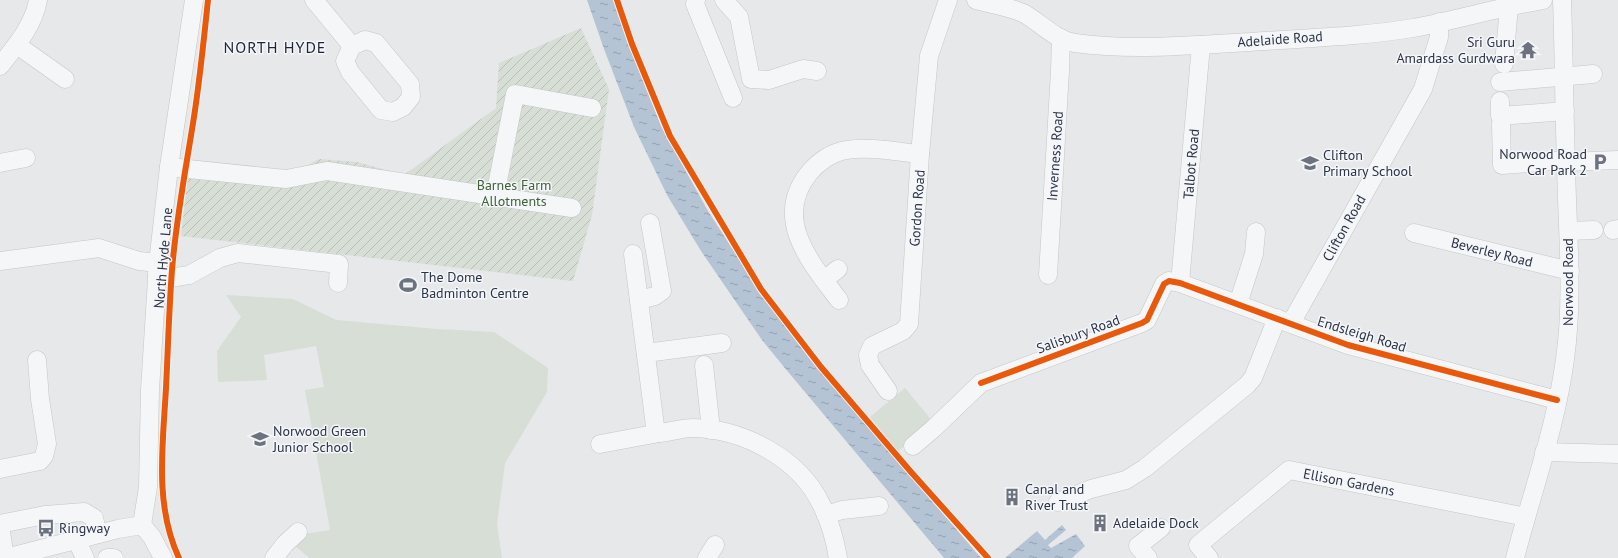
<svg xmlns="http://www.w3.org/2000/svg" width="1618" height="558" viewBox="0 0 1618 558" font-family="'PT Sans',sans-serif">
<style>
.park{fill:#d6ded6}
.garden{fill:url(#garden-furrows)}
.water{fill:url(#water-ripples)}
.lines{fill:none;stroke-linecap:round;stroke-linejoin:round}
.minor-casing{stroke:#c4c6c8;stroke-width:19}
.minor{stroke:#f5f6f7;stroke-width:18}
.cycleway-casing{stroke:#f4f6f9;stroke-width:8}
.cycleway{stroke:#e8590c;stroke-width:6}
.labels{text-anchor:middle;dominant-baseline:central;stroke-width:3;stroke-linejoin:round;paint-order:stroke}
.street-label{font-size:14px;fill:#2b3445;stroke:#f4f6f9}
.poi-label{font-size:14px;fill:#2b3445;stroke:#f4f6f9;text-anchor:start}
.park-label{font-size:14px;fill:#3f6138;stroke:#f4f6f9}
.quarter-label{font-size:16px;letter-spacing:1px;fill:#1d2536;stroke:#f4f6f9}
</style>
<defs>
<pattern id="garden-furrows" width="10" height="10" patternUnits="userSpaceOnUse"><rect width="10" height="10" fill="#d6ded6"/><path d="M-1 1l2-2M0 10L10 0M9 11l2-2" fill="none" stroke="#b8bfb9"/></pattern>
<pattern id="water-ripples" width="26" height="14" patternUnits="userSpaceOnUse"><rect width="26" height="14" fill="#b4c4d5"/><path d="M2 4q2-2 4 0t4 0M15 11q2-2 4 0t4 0" fill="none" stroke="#93a0af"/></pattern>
</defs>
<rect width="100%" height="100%" fill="#e6e8ea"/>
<g class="park">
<path d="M226,295L293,299L336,320L437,329L494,332L548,368L547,392L505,463L497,524L502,558H309L285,537L330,530L305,390L324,387L316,346L264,355L267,380L218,382L217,351L241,317Z"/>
<path d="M905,388L933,422L898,451L870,417Z"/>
</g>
<path class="garden" d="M581,28L609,89L592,215L573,281L181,236L189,165L290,175L319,159L357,162L404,175L496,108L499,63Z"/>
<g class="water">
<path d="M587,0H614L628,43L661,126L708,211L765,299L895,458L981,558H944L784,367L762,340L701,251L667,195L634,127L604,49Z"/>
<path d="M1062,525L1066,530L1048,545L1051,548L1076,534L1085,546L1072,558H1005L1037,531L1045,540Z"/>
</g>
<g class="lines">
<g class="minor-casing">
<g id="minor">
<path d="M314,0L352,46"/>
<path d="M696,0L695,4L733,98"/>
<path d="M724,0L739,17L751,79L769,80L803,69L817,71"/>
<path d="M976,0C991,4 1009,7 1023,13C1040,22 1055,40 1075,43C1133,51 1192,45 1250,42C1304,38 1359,37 1413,28C1457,20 1499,7 1543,0"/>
<path d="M365,40L376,43L410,84L411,97L403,107L393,112L381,110L350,72L345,61L352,46Z"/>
<path d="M17,45L65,79"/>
<path d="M1504,64L1509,6"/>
<path d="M0,66C15,47 34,25 38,0"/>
<path d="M1500,82L1593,74"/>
<path d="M1500,101V116L1565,111"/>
<path d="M1501,124L1502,165L1566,160"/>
<path d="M1566,162L1618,160"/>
<path d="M0,163L26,158"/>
<path d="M169,167L286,179L327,171L572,208"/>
<path d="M495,196L515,94L592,108"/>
<path d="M1613,230L1618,229"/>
<path d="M1569,231L1594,230"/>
<path d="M1414,233L1570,271"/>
<path d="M633,254L655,426L659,433C670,432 682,428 693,428C743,429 800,458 822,506C830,522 835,540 838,558"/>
<path d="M0,261L99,248L139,261L158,263"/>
<path d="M157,275L176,277L189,275L220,258L238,253L339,264L338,283"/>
<path d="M1048,275L1060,71L1061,38"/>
<path d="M824,280L838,269"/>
<path d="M1180,283L1201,45"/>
<path d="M639,300L655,296L662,291L650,223"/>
<path d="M839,300C811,263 772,219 809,173C818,162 832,152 847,150C868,146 899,152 920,154"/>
<path d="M1238,304L1254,254L1256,232"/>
<path d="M1291,323L1423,89L1439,37V22"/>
<path d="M646,353L722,343"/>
<path d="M704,365L711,430"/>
<path d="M888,391L870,365L868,355L872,346L903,331L909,324L920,154L929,56L948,0"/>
<path d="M600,444L659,433"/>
<path d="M913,446L933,429L981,383L1142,323L1147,320L1164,284L1169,281L1180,283L1348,345L1557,400"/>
<path d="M1544,452L1618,454"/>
<path d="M0,469L40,461L44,456L47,444L40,399L37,360"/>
<path d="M1058,502L1091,489L1126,480L1145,468L1247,385L1253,378L1277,318"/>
<path d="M826,515L842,510L879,506"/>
<path d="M0,524L45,515L84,512L94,518L98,534"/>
<path d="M0,525L5,558"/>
<path d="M142,525L148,487L150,390L158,263L169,167L194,0"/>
<path d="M142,525L152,537L163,558"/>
<path d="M76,539L85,558"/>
<path d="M6,558L118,529L142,525"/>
<path d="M107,558H114"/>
<path d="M274,558L285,544L298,532"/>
<path d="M707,558L715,545"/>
<path d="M1148,558L1138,546L1161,528"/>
<path d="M1209,558L1198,545L1289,470L1526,517"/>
<path d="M1515,558C1532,492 1556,427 1565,359C1574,294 1567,229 1566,163C1564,109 1564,54 1562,0"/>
</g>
</g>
<use href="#minor" class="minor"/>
<g class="cycleway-casing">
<g id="cycleway">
<path d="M617,0L632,44L670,136L761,289L821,367L911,472L988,558"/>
<path d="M981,383L1142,323L1147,320L1164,284L1169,281L1180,283L1348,345L1557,400"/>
<path d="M179,558C154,505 163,444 166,388C168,349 169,309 172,270C176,219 186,168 194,117C200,78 204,39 208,0"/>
</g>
</g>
<use href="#cycleway" class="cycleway"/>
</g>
<defs>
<g id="temple-bare" transform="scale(1.38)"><path d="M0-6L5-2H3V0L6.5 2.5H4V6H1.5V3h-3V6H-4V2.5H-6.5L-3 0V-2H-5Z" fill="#6c737f" stroke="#f4f6f9" stroke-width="2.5" paint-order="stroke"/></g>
<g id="parking-bare" transform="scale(1.38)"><path d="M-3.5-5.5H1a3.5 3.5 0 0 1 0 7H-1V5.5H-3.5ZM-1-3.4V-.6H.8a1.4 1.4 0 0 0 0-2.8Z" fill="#6c737f" stroke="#f4f6f9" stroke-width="2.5" paint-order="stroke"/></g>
<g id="school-bare" transform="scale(1.38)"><path d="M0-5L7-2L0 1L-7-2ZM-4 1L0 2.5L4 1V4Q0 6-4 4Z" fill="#6c737f" stroke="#f4f6f9" stroke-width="2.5" paint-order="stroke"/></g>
<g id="stadium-bare" transform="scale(1.38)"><path d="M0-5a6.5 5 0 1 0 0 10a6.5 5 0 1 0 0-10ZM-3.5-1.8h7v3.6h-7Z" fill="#6c737f" stroke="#f4f6f9" stroke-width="2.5" paint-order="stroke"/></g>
<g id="building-bare" transform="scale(1.38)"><path d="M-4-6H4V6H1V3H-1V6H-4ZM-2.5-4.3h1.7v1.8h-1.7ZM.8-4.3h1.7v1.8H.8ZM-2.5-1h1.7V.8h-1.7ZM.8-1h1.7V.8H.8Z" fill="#6c737f" stroke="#f4f6f9" stroke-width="2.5" paint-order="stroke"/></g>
<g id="bus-bare" transform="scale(1.38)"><path d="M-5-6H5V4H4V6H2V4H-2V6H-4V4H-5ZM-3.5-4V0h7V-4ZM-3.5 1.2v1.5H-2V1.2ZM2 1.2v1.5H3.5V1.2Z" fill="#6c737f" stroke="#f4f6f9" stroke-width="2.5" paint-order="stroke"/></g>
</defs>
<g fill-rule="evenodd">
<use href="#temple-bare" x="1528" y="50"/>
<use href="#parking-bare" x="1600" y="162"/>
<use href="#school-bare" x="1310" y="163"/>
<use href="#stadium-bare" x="408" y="285"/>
<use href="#school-bare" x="260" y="439"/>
<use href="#building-bare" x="1012" y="497"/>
<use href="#building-bare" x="1100" y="523"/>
<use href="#bus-bare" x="46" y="528"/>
</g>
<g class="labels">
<g class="street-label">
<text transform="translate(1280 39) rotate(-4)">Adelaide Road</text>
<text transform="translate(1055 156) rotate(-86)">Inverness Road</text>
<text transform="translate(1191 164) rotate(-85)">Talbot Road</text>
<text transform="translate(917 208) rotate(-86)">Gordon Road</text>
<text transform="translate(1344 228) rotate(-61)">Clifton Road</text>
<text transform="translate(1492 252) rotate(14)">Beverley Road</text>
<text transform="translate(163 258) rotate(-85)">North Hyde Lane</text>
<text transform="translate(1568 282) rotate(-90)">Norwood Road</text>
<text transform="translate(1078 334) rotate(-20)">Salisbury Road</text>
<text transform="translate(1362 334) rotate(17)">Endsleigh Road</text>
<text transform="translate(1349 482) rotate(11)">Ellison Gardens</text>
</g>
<g class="poi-label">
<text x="1515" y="42" text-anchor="end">Sri Guru<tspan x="1515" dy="16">Amardass Gurdwara</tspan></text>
<text x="1587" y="154" text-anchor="end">Norwood Road<tspan x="1587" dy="16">Car Park 2</tspan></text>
<text x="1323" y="155">Clifton<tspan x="1323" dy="16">Primary School</tspan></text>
<text x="421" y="277">The Dome<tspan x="421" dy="16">Badminton Centre</tspan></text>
<text x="273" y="431">Norwood Green<tspan x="273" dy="16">Junior School</tspan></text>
<text x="1025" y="489">Canal and<tspan x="1025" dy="16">River Trust</tspan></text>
<text x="1113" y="523">Adelaide Dock</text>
<text x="59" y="528">Ringway</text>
</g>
<g class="park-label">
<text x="514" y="185">Barnes Farm<tspan x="514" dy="16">Allotments</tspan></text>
</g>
<g class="quarter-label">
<text x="275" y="47">NORTH HYDE</text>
</g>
</g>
</svg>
